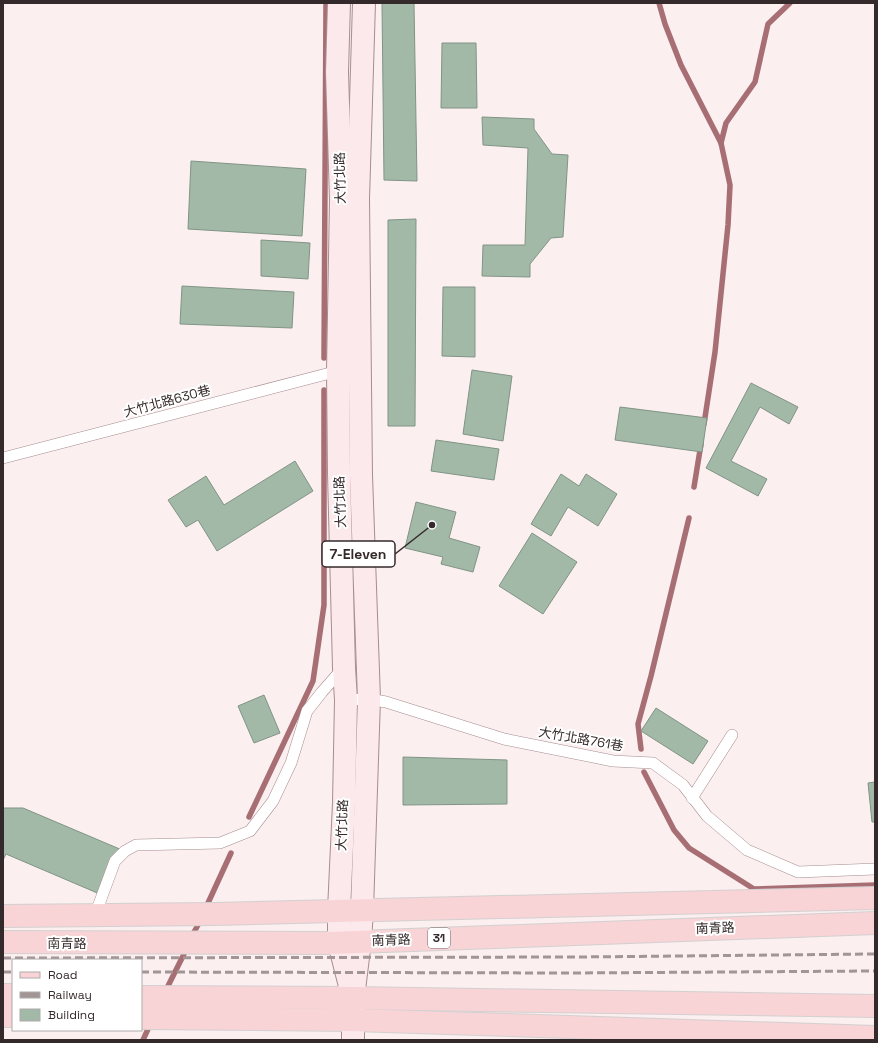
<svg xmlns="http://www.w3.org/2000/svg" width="878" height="1043" viewBox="0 0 878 1043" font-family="'Space Grotesk','Noto Sans TC',sans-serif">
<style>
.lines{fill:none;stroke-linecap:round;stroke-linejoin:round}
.stream{stroke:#a76f74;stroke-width:5.5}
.building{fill:#a3b9a8;stroke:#809484}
.lane-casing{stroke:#a78d8f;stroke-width:12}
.secondary-casing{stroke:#a78d8f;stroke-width:24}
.primary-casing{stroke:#d3d0d0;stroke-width:24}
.lane{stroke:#fff;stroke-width:11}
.secondary{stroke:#fce9eb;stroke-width:22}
.primary{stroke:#f8d4d7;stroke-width:22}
.rail{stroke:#a19596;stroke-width:3;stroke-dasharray:8 4;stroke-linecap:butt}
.labels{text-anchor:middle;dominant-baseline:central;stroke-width:4;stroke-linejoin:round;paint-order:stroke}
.shield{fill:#fff;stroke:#726a6b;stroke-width:1}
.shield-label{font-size:12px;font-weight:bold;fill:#352a2b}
.street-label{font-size:13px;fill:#352a2b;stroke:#fff}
.leader{fill:none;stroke:#352a2b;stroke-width:1.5}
.callout-dot{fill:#352a2b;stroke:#fff;stroke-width:1.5}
.callout{fill:#fff;stroke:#352a2b;stroke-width:1.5}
.callout-label{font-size:14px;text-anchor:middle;font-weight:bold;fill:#352a2b}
</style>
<rect width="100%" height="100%" fill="#fbeff0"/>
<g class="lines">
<g class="stream">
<path d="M659,3L665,24L681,65L721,143L730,185L728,225L715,352L704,424"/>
<path d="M721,143L726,123L755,82L768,24L790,3"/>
<path d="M324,358L326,3"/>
<path d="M694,487L701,444"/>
<path d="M641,749L638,724L651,676L689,518"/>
<path d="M644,772L674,830L689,848L754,889L875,885"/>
<path d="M249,817L313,681L324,605V390"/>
<path d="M208,903L231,853"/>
<path d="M194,932L198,925"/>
<path d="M168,986L184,954"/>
<path d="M143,1040L148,1029"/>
</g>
</g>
<g class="building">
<path d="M382,3H414L417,181L384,180Z"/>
<path d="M442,43H476L477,108H441Z"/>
<path d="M482,117L534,119V129L552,154L568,155L563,237L551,238L530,264V277L482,276L483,245H525L528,148L483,145Z"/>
<path d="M191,161L306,169L302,236L188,229Z"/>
<path d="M416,219L415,426H388V220Z"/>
<path d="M261,240L310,243L308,279L261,276Z"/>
<path d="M182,286L294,292L292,328L180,324Z"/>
<path d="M443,287H475V357L442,356Z"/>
<path d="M472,370L512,376L503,441L463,434Z"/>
<path d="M751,383L798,407L789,424L760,407L731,461L767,479L758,496L706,468Z"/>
<path d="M620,407L707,418L702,452L615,440Z"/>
<path d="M436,440L499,449L494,480L431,471Z"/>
<path d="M295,461L313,491L217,551L198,520L186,527L168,500L206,476L224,505Z"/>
<path d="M561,474L579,486L586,474L617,494L598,526L568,507L551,536L531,524Z"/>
<path d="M416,502L456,512L449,538L480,547L473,572L441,564L443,557L405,548Z"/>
<path d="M532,533L577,562L543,614L499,586Z"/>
<path d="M264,695L280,733L254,743L238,706Z"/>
<path d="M656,708L708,741L693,764L641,731Z"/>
<path d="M403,757L507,760V804L403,805Z"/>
<path d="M875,782V822H872L868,783Z"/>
<path d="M3,808H23L122,850L102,895L6,854L3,860Z"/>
</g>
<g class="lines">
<g class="lane-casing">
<g id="lane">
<path d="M3,458L338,371"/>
<path d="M346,700L369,699L386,702L504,739L613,761L653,763L683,785L707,816L747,850L798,872L875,869"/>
<path d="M692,798L732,735"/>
<path d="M95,915L115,861L125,851L136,845L220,843L250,831L273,801L291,763L307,711L322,692L343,668"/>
</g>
</g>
<g class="secondary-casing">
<g id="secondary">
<path d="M339,3L337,72L341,200L338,371L339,474L344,668L346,700L344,803L339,910V943L350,986"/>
<path d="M353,1040V998L360,941L362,910L369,699L361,475L358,199L364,3"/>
</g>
</g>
<g class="primary-casing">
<g id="primary">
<path d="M3,916L214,914L875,898"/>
<path d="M3,942L329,943L875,923"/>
<path d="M3,995H13"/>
<path d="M141,997L353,998L875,1006"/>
<path d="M3,1016H13"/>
<path d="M141,1018L353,1020L875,1037"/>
</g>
</g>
<use href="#lane" class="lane"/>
<use href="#secondary" class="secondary"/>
<use href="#primary" class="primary"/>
<g class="rail">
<path d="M3,958L578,957L875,954"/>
<path d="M3,972H13"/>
<path d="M141,972L574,973L875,971"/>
</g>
</g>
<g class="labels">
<rect class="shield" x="428" y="928" width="22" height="20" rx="3"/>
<g class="shield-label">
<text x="439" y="938">31</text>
</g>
<g class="street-label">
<text transform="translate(340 178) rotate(-91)">大竹北路</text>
<text transform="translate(167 401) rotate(-15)">大竹北路630巷</text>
<text transform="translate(340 502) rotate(-92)">大竹北路</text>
<text transform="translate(581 739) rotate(10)">大竹北路761巷</text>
<text transform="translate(342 825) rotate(-88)">大竹北路</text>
<text transform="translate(715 928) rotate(-2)">南青路</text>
<text transform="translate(391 940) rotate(-2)">南青路</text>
<text x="67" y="943">南青路</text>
</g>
</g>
<path class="leader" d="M432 525L395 554"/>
<circle class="callout-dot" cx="432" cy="525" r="4"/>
<rect class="callout" x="322" y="541" width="73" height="26" rx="4"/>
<g class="callout-label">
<text x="358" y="559">7-Eleven</text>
</g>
<rect width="878" height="1043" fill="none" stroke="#352a2b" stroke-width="8"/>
<rect x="12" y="959" width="130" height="72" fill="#ffffff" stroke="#aeaaaa"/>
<rect x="20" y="972" width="20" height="6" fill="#f8d4d7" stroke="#aeaaaa"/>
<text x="48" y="979" font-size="12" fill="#352a2b">Road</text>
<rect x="20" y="992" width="20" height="6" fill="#a19596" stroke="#aeaaaa"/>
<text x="48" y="999" font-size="12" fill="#352a2b">Railway</text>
<rect x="20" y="1009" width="20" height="12" fill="#a3b9a8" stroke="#aeaaaa"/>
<text x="48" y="1019" font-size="12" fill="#352a2b">Building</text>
</svg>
